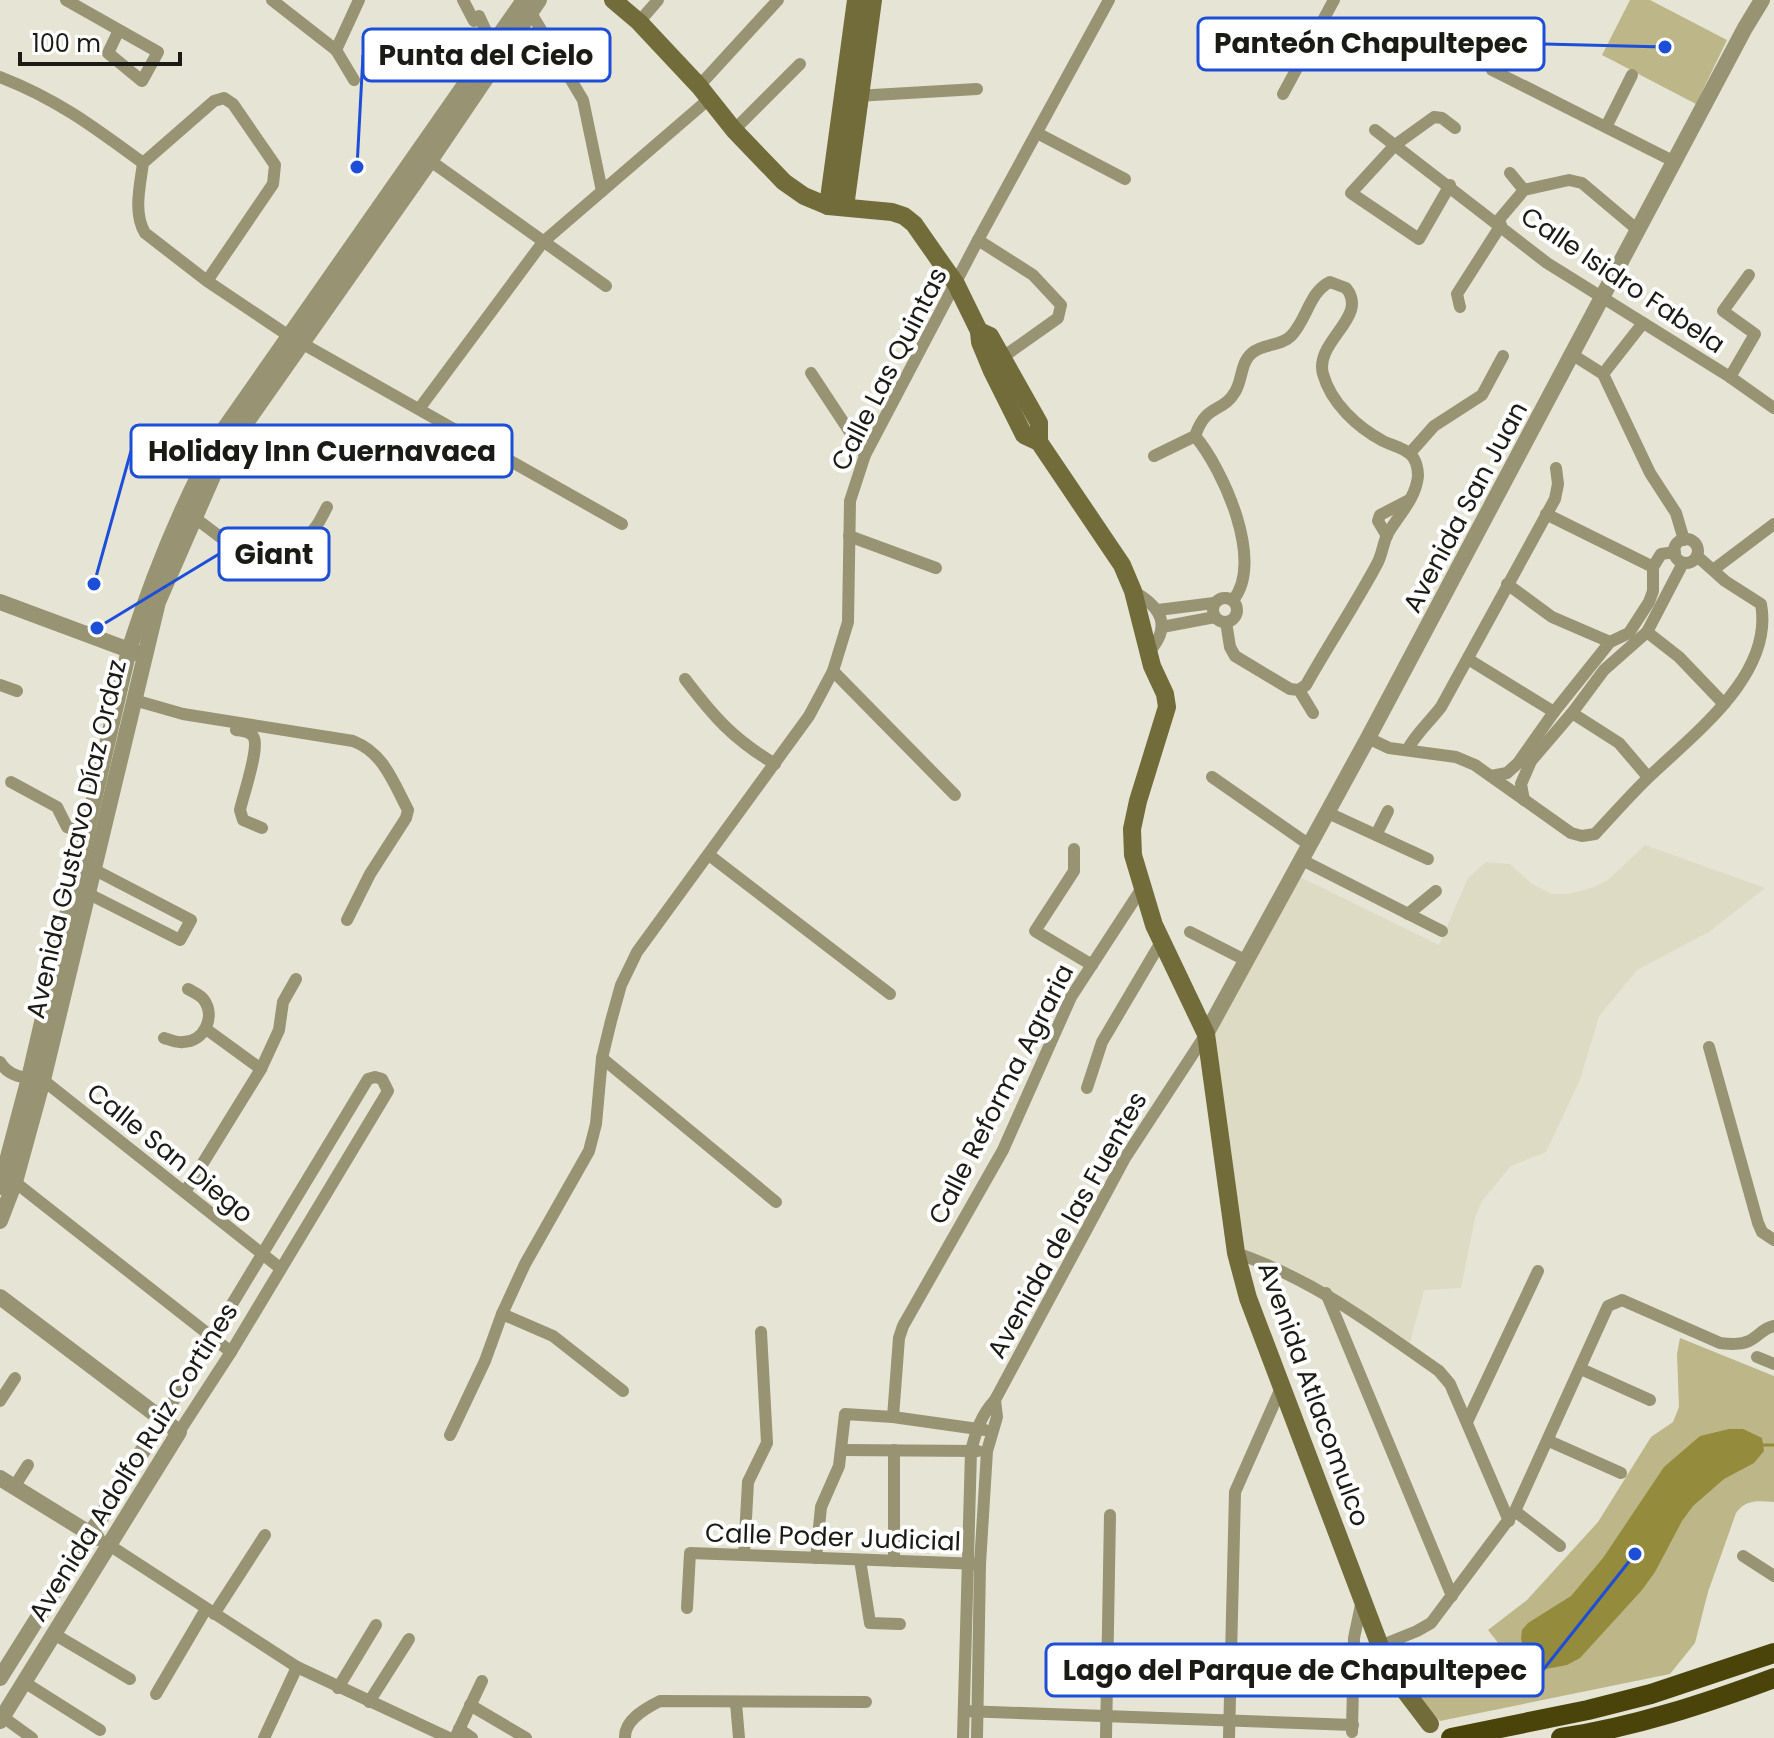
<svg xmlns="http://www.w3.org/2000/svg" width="1774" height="1738" viewBox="0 0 1774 1738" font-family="Poppins,sans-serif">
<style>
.built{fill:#dddbc4}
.green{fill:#bcb689}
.water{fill:#958b3c}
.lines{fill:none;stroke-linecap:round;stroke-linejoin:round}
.stream{stroke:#958b3c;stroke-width:3}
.minor{stroke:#979373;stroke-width:12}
.tertiary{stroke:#979373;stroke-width:16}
.secondary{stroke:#726c3b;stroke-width:18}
.trunk{stroke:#4b440a;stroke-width:20}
.labels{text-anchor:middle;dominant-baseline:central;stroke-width:8;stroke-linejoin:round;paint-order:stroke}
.street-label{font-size:26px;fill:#1b1b15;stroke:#fff}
.leader{fill:none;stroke:#1d4ed8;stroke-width:3}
.callout-dot{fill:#1d4ed8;stroke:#fff;stroke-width:3}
.callout{fill:#fff;stroke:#1d4ed8;stroke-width:3}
.callout-label{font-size:28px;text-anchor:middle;font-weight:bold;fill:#1b1b15}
</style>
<rect width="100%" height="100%" fill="#e6e5d5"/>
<path class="built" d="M1645,845L1765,888L1709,932L1637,970L1599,1016L1580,1080L1546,1152L1511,1166L1482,1201L1475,1218L1461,1288L1424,1290L1410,1343L1377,1320L1292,1269L1237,1251L1207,1044L1298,876L1439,945L1468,878L1486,862L1510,864L1532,884L1552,894H1569L1594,887L1608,880Z"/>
<g class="green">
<path d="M1630,0H1650L1727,40L1696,104L1602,55Z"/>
<path d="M1680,1338L1774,1376V1502C1758,1501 1746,1499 1736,1513L1708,1592L1695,1643L1670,1674L1440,1721L1405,1685L1418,1676L1425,1684L1468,1663L1499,1644L1488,1630L1527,1600L1598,1522L1651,1437L1673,1422L1679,1407L1677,1354Z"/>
</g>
<path class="water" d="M1729,1429H1743L1762,1438L1764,1451L1754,1463L1724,1479L1693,1506L1682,1521L1655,1572L1642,1590L1580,1658L1567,1665L1530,1672L1521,1639L1522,1630L1528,1623L1571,1596L1603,1558L1664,1467L1700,1436Z"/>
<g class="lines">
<path class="stream" d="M1763,1445H1774"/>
<g class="minor">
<path d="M66,0L158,52L142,81L108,53L119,30"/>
<path d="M272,0L336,50L354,80"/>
<path d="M463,0L474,21L479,16L493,46L498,50"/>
<path d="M531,13L583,100L602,191"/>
<path d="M639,22L658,0"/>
<path d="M336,50L359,0"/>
<path d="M1492,70L1675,162"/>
<path d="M0,77C57,99 94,127 143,163"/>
<path d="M699,86L778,0"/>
<path d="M1283,94L1334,0"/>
<path d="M856,96L977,89"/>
<path d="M1606,127L1632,75"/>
<path d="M734,130L800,64"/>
<path d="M1375,130L1547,263L1730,377L1774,408"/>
<path d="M1037,133L1125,179"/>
<path d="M425,157L606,286"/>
<path d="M1510,173L1524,190"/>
<path d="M1450,185L1419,239L1351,193L1395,145L1434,117L1442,118L1455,128"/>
<path d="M1497,222L1524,190L1569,180L1582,183L1639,231"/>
<path d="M978,240L1033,275L1061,305L1058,318L1010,352L996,358"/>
<path d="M207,281L273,184L275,165L233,104L224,98L214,101L143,163C140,186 133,213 145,233L207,281L289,336L622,524"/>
<path d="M1460,307L1457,294L1501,225"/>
<path d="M1573,355L1603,374L1650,473L1676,513L1684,540"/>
<path d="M811,373L865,455"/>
<path d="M1603,374L1643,323"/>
<path d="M1730,377L1755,334L1723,311L1749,275"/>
<path d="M419,409L543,242L709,99"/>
<path d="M1195,436C1223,469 1265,562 1233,600"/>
<path d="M1410,453L1434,426L1482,395L1503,356"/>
<path d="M1154,456L1195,436C1207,402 1222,414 1235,392C1243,379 1240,363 1252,353C1263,343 1280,347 1291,336C1307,320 1309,292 1330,282L1346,288C1370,317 1314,341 1323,374C1331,403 1357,427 1383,441C1391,445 1404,448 1410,454C1416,459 1418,469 1418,476C1416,499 1397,517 1387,535C1383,544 1382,555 1377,564C1355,605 1329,644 1306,685L1299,690"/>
<path d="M1546,514L1653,567"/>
<path d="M195,518L248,558C263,559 265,551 276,544C284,539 294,542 303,538C315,533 321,518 327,507"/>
<path d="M849,536L936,568"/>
<path d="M1387,536L1378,521L1380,515L1409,500"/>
<circle cx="1686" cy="551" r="12"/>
<path d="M1713,570L1774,524"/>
<path d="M1507,584L1552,617L1610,642"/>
<path d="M1133,591C1161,607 1173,626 1148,653"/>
<circle cx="1225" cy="610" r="12"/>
<path d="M1158,610L1214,603"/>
<path d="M1226,622L1230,647L1235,656L1290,689L1299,690L1313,713"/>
<path d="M1162,627L1215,617"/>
<path d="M1647,632L1679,657L1724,704"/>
<path d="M1468,659L1554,712"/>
<path d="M833,671L955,795"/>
<path d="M685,679C714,717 733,739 775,764"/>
<path d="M0,685L17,691"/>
<path d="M134,700L183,714L353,741C384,753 393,782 408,810L406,818L370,874L347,920"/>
<path d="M1572,713L1619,743L1648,777"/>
<path d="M236,730C242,731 251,731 254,738C259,750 243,796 240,810L243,820L262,828"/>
<path d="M1368,738L1389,748L1456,757L1475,765L1571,833L1582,836L1595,834C1613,815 1631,794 1650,776C1695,733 1774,674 1761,604L1725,581L1697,556"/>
<path d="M1408,749C1414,736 1431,720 1441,707L1555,499L1558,484L1556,468"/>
<path d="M1491,776L1507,773L1518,763L1554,712L1610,642L1629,633L1649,602L1653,591V567L1661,554L1675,552"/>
<path d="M1212,777L1308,844"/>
<path d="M11,782L57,807L67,827L86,834"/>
<path d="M1524,800L1521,784L1531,761L1572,713L1604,670L1647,632L1683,563"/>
<path d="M1326,812L1428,859"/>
<path d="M1376,835L1388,811"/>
<path d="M1074,849V871L1035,931L1092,965"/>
<path d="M709,855L890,994"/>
<path d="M1300,859L1442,931"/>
<path d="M89,894L180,940L191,920L95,870"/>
<path d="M1408,914L1436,891"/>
<path d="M1190,932L1247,961"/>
<path d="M206,1029L261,1069"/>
<path d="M164,1038C170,1040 177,1043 183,1042C204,1042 216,1017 204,1000C201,995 193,992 188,989"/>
<path d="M1709,1047L1758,1223L1762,1232L1774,1240"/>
<path d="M602,1058L776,1202"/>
<path d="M0,1062C9,1078 27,1078 43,1080L280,1268"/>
<path d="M1087,1088L1102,1042L1161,942"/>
<path d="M11,1179L231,1352"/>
<path d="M185,1192L261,1069L279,1030L283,1002L296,979"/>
<path d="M1236,1253C1313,1279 1373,1325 1439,1371L1450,1384L1509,1521"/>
<path d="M1326,1293L1452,1596"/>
<path d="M502,1314L553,1336L623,1391"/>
<path d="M1757,1357L1774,1364"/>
<path d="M1581,1369L1650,1400"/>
<path d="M0,1401L15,1378"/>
<path d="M893,1417L899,1338L903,1326L1003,1150L1071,997L1142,888"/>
<path d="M162,1420L368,1079L375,1077L382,1079L388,1091L231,1352L179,1432"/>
<path d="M1467,1422L1538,1271"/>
<path d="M450,1435L485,1361L502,1314L525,1264L589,1151L596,1124L602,1058L611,1021L621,985L637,952L809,716L833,671L848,622L850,501L865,455L978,240L1109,0"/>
<path d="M1549,1441L1621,1473"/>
<path d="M842,1450L978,1451"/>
<path d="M894,1450V1561"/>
<path d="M14,1487L28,1465"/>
<path d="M1515,1511L1560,1546"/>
<path d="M109,1545L297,1667L449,1738"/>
<path d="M744,1555L748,1482L767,1443L761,1332"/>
<path d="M1743,1556L1774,1576"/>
<path d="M816,1558L821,1507L839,1466L845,1414L893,1417L985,1430"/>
<path d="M860,1560L870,1623L900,1624"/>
<path d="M687,1608L690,1553L980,1564"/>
<path d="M214,1614L265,1535"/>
<path d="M54,1634L130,1679"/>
<path d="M1380,1646L1417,1631L1431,1623L1515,1511L1608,1306L1622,1300L1720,1343C1730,1344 1740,1345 1749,1341C1759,1336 1763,1328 1774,1326"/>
<path d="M24,1682L100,1730"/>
<path d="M338,1688L376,1625"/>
<path d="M156,1694L206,1609"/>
<path d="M369,1702L409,1639"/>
<path d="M736,1703L739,1738"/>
<path d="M470,1705L526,1738"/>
<path d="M964,1711L1353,1725"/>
<path d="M3,1717L32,1738"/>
<path d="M459,1729L472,1738"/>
<path d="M1352,1732L1354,1638L1362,1600"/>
<path d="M264,1738L297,1667"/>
<path d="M455,1738L482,1681"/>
<path d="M625,1738C624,1720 646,1708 660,1701L866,1702"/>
<path d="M963,1738L971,1451C976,1431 981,1415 995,1400L1125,1158L1206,1034"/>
<path d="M977,1738L980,1564L987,1451L997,1417L995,1400"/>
<path d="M1106,1738L1110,1515"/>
<path d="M1229,1738L1235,1492L1281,1388"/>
</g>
<g class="tertiary">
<path d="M0,602L137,653"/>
<path d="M1206,1034L1368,738L1745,28L1762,0"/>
<path d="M0,1187L29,1078L129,650C153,576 183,500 222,432L524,0"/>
<path d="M0,1221L15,1182L43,1080L158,602L220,460L430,161L539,0"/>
<path d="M0,1297L179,1432L0,1721"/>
<path d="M0,1478L97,1538"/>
<path d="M0,1678L162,1420"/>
</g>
<g class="secondary">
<path d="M613,0L639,22L699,86L734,130L784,182L804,196L828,206L892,212L904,216L914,224L956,284L979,331L980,342L992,371L1024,435L1039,442L1122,565L1133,591L1152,666L1165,694L1167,707L1138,801L1132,829L1133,855L1154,925L1206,1034L1236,1253L1248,1298L1380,1646L1395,1678L1430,1724"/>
<path d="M828,206L856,0"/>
<path d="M845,207L873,0"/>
<path d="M979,331L990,336L1039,423V442"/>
</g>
<g class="trunk">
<path d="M1451,1738L1588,1710L1651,1694L1774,1653"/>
<path d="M1561,1738C1634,1727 1704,1704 1774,1678"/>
</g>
</g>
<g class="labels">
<g class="street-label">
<text transform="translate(1623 280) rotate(34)">Calle Isidro Fabela</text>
<text transform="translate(889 369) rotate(-63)">Calle Las Quintas</text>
<text transform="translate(1465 507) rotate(-62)">Avenida San Juan</text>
<text transform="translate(76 839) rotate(-77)">Avenida Gustavo Díaz Ordaz</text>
<text transform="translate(1001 1094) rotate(-63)">Calle Reforma Agraria</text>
<text transform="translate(170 1153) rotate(39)">Calle San Diego</text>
<text transform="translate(1067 1225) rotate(-61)">Avenida de las Fuentes</text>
<text transform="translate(1314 1394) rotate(70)">Avenida Atlacomulco</text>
<text transform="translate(133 1462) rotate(-58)">Avenida Adolfo Ruiz Cortines</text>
<text transform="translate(833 1537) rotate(2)">Calle Poder Judicial</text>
</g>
</g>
<path class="leader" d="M1665 47L1544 44M357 167L363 55M94 584L131 451M97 628L219 554M1635 1554L1543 1670"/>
<g class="callout-dot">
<circle cx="1665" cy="47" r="8"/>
<circle cx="357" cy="167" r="8"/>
<circle cx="94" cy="584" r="8"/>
<circle cx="97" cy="628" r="8"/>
<circle cx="1635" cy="1554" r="8"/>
</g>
<g class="callout">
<rect x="1198" y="18" width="346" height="52" rx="8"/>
<rect x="363" y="29" width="247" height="52" rx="8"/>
<rect x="131" y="425" width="381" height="52" rx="8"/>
<rect x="219" y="528" width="110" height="52" rx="8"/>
<rect x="1046" y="1644" width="497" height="52" rx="8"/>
</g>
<g class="callout-label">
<text x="1371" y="53">Panteón Chapultepec</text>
<text x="486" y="65">Punta del Cielo</text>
<text x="322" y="461">Holiday Inn Cuernavaca</text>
<text x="274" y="564">Giant</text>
<text x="1295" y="1680">Lago del Parque de Chapultepec</text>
</g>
<path d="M20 52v12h160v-12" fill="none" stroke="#1b1b15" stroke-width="4"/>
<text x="32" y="52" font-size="24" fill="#1b1b15" stroke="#ffffff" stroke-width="6" paint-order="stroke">100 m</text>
</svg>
